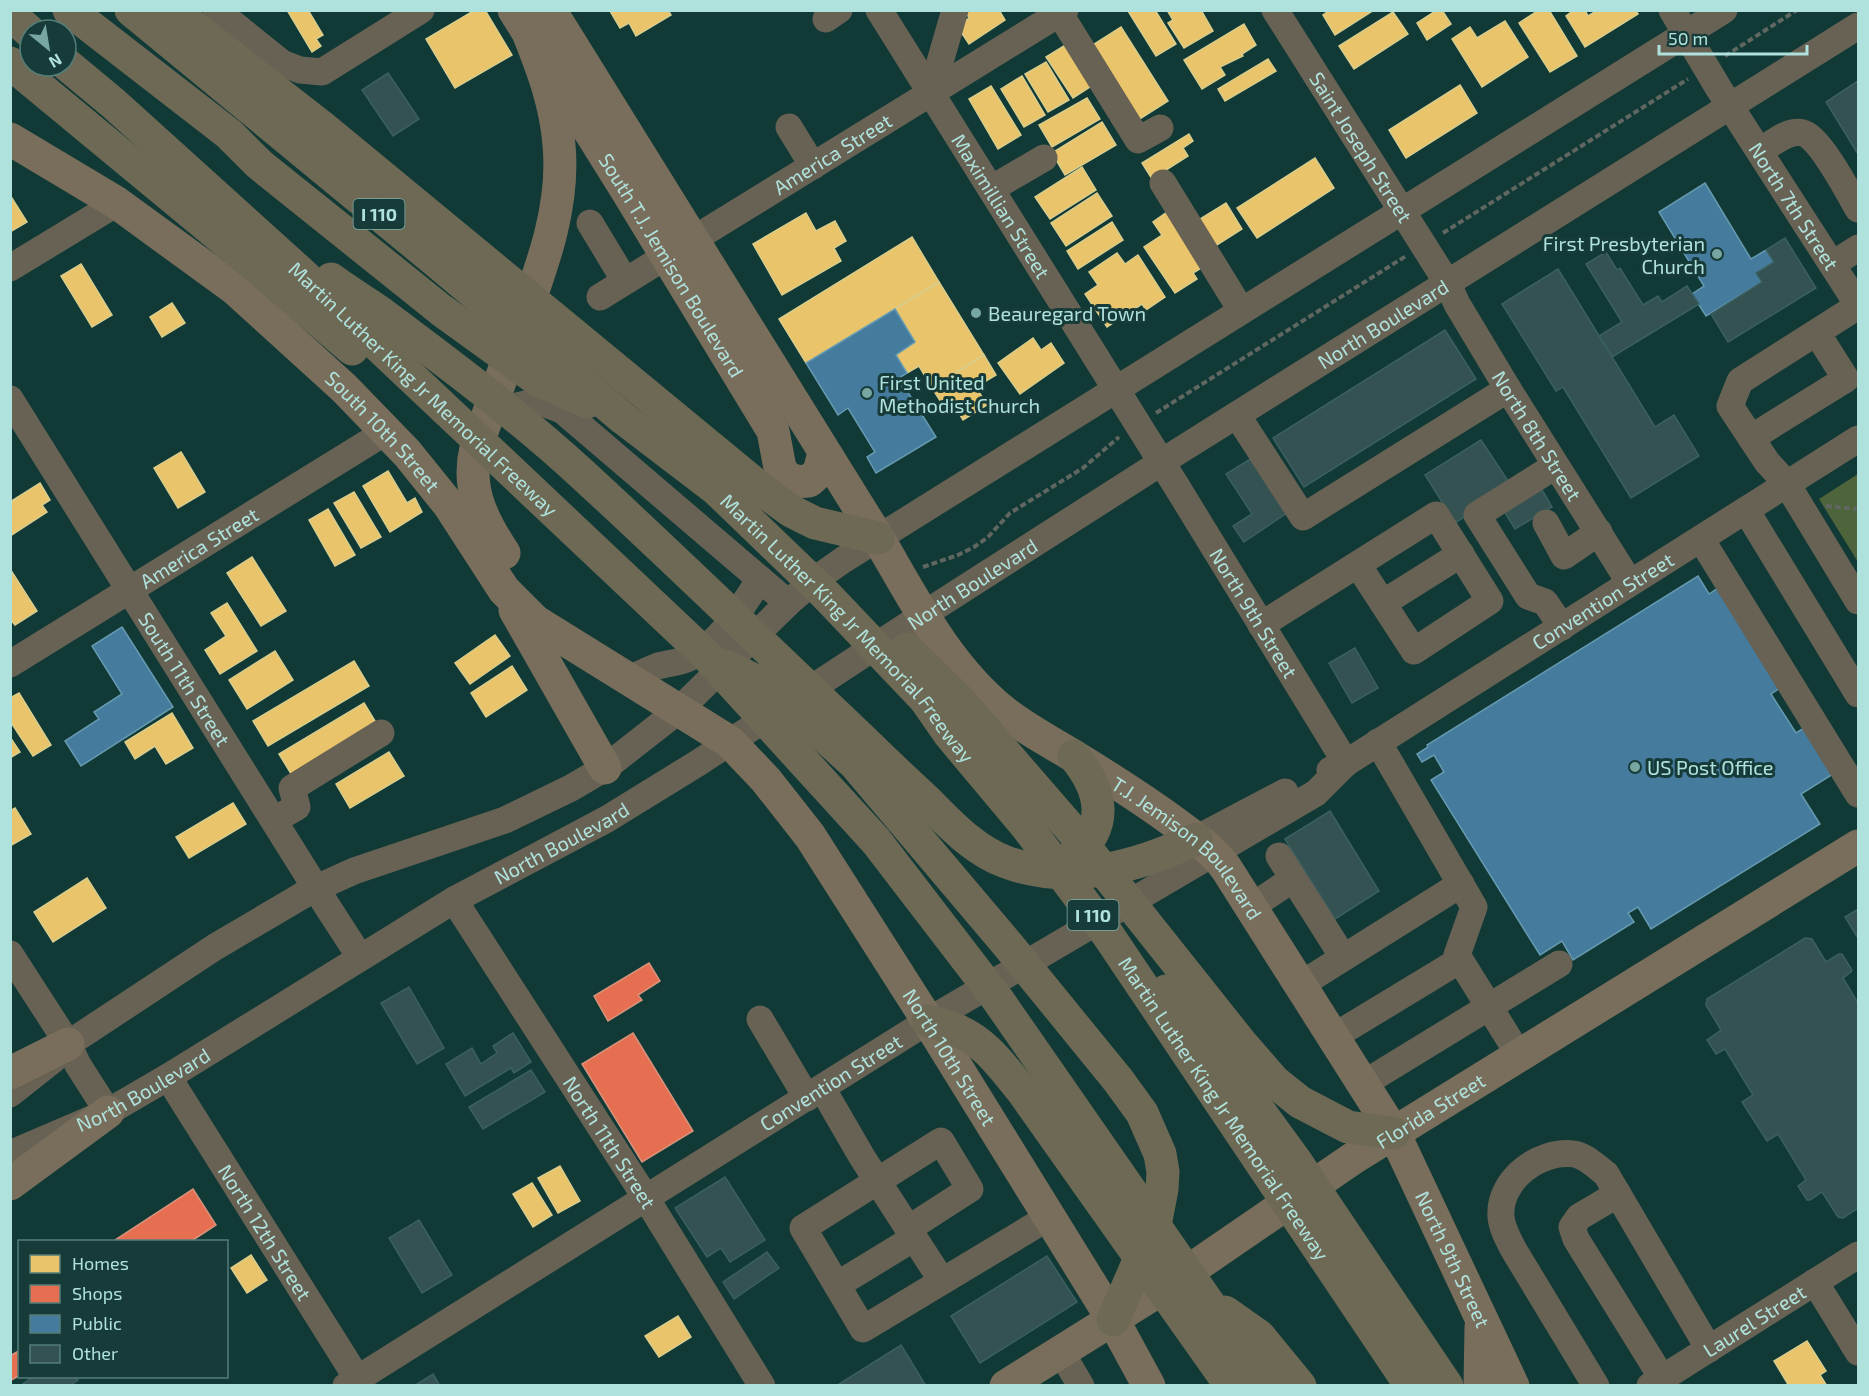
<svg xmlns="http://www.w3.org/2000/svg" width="1869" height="1396" viewBox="0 0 1869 1396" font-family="'Exo 2',sans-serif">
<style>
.green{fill:#4e643b}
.homes{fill:#e9c46a;stroke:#d8cd8c;stroke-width:1.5}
.shops{fill:#e76f51;stroke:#d6927b;stroke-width:1.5}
.public{fill:#457b9d;stroke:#659ab0;stroke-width:1.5}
.building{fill:#335251;stroke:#3b6061;stroke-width:1.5}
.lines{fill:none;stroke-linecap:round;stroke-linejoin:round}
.path{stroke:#5f6760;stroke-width:4;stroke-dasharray:6 3;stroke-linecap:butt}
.minor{stroke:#686255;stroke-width:27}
.major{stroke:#796e5b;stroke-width:33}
.highway{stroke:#6d6955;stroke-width:33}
.poi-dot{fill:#78a7a2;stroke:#173b38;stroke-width:2}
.labels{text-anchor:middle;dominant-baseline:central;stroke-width:6;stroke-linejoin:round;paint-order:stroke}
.shield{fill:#173b38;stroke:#81b0ab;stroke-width:1.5}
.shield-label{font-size:18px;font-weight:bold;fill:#afe2dc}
.street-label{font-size:20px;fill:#afe2dc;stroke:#173b38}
.poi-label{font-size:20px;fill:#afe2dc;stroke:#173b38;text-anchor:start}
</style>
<rect width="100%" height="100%" fill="#113936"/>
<path class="green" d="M1858,474V562L1819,499Z"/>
<g class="homes">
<path d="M287,10H308L323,35L316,39L321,46L312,52Z"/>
<path d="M475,10H485L512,55L455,88L426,39Z"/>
<path d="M668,10L671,15L636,36L629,23L620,28L610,11Z"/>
<path d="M965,10H999L1005,20L969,44L957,26L969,18Z"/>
<path d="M1155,10L1176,44L1156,56L1128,11Z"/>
<path d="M1167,10H1201L1213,31L1184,48L1168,23L1173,20Z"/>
<path d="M1330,10H1374L1335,35L1323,15Z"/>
<path d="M1437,10H1442L1451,24L1427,40L1417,23Z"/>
<path d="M1539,10H1549L1577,56L1550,72L1519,23Z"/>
<path d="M1574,10H1585L1588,16L1598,10H1636L1638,14L1585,47L1566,16Z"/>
<path d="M1393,12L1408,34L1354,69L1339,46Z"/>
<path d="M1505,21L1528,57L1482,87L1452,39L1470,27L1477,38Z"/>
<path d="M1244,24L1256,45L1242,54L1243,56L1220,67L1225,75L1202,89L1184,60Z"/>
<path d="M1121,27L1168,101L1135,122L1088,48Z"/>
<path d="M1067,44L1093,85L1073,98L1046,57Z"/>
<path d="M1268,59L1276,71L1225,101L1218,89Z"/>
<path d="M1046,62L1069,100L1048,112L1025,74Z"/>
<path d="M1022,76L1045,115L1024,127L1001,89Z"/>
<path d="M1460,85L1477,113L1406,158L1389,130Z"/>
<path d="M991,86L1021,135L998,149L969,99Z"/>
<path d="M1087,98L1100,119L1052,147L1039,125Z"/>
<path d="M1102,122L1116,145L1065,175L1052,153Z"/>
<path d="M1189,134L1193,141L1183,148L1188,156L1152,179L1142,163Z"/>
<path d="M1315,158L1334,188L1257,238L1237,208Z"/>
<path d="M1082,167L1096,190L1050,219L1035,197Z"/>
<path d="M1097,193L1112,216L1066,246L1051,223Z"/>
<path d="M10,195L27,222L10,232Z"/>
<path d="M1226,203L1242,229L1209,250L1192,224Z"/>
<path d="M1167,212L1203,267L1193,273L1197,279L1175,293L1144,247L1162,235L1153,222Z"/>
<path d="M806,213L816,231L835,221L846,241L834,248L841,261L782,295L753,244Z"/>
<path d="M1112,222L1123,240L1078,269L1067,251Z"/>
<path d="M912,237L939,282L806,363L779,319Z"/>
<path d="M1117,253L1125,264L1138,255L1165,297L1146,310L1142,304L1107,327L1085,294L1098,285L1089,272Z"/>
<path d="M81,264L112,315L92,327L61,276Z"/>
<path d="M939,282L984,355L932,388L919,366L907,373L896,355L915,342L895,309Z"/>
<path d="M172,303L185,323L162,337L150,317Z"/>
<path d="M1033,338L1041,350L1051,343L1064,363L1020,394L998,363Z"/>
<path d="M984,355L996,375L976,387L987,405L963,420L954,405L946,410L932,388Z"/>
<path d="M181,452L205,492L178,508L154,468Z"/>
<path d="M388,471L407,503L415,498L422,512L390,532L363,486Z"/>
<path d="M40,483L50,500L42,505L47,512L10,536V502Z"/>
<path d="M354,492L381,537L361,548L334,503Z"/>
<path d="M328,509L355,555L335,566L309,520Z"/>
<path d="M252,557L286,611L261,626L227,573Z"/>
<path d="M12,572L37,611L15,625L10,619Z"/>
<path d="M227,603L257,651L220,674L205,650L226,636L211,613Z"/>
<path d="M495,635L510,656L470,684L455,663Z"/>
<path d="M275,651L293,680L247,709L229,680Z"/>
<path d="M354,661L369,686L268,746L253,721Z"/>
<path d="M512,666L527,690L486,717L471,693Z"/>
<path d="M19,693L51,745L33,756L10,721V698Z"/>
<path d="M364,703L378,726L293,777L279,754Z"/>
<path d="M172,713L193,748L166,764L155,746L135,759L125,742Z"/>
<path d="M10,737L20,752L10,758Z"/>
<path d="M389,752L404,776L350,808L336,784Z"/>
<path d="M233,803L246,824L189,858L176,837Z"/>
<path d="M15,808L31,834L10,846V811Z"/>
<path d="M87,878L106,908L53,942L34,912Z"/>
<path d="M560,1166L580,1201L558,1213L538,1178Z"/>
<path d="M532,1183L552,1215L533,1227L513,1194Z"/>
<path d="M251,1255L267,1280L247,1293L231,1268Z"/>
<path d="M678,1316L691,1337L659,1357L645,1336Z"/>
<path d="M1807,1341L1826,1371L1820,1375L1827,1386H1789L1774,1361Z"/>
</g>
<g class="shops">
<path d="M649,963L660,981L638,995L642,1000L608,1021L594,996Z"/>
<path d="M633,1033L693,1131L642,1162L582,1064Z"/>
<path d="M193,1189L216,1225L190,1242H112Z"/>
<path d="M20,1350V1375L10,1381V1356Z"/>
</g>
<g class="public">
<path d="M1705,183L1751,259L1766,250L1774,262L1756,273L1762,282L1706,316L1692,294L1704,286L1659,212Z"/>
<path d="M895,309L915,342L896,355L907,373L899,378L936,437L876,473L867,457L875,452L848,408L838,415L806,363Z"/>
<path d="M1698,576L1709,594L1718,588L1780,688L1771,694L1796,733L1804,728L1833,774L1801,794L1820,824L1651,929L1638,907L1628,913L1634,922L1573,960L1562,941L1540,955L1431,780L1444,772L1434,755L1422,762L1417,754L1428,747L1427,745Z"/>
<path d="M122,627L173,707L81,766L65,741L99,719L94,712L122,694L92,646Z"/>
</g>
<g class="building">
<path d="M388,73L419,119L393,136L362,90Z"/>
<path d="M1858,81V154L1826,102Z"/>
<path d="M1785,238L1816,288L1728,342L1711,314L1762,282L1756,273L1774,262L1766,250Z"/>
<path d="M1606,252L1617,270L1620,268L1643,305L1658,296L1662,302L1687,286L1699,304L1612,357L1599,336L1622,322L1586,264Z"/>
<path d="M1558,269L1655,427L1674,415L1699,456L1631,498L1563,387L1556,391L1502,304Z"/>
<path d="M1445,330L1476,379L1304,487L1273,438Z"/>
<path d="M1481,440L1512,487L1455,523L1425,475Z"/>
<path d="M1252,458L1287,513L1244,542L1233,526L1252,514L1226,474Z"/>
<path d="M1538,483L1552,507L1515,529L1501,506Z"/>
<path d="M1355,648L1378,688L1352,703L1329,663Z"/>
<path d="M1330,811L1379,891L1335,919L1285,839Z"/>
<path d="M1858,909V938L1845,917Z"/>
<path d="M1805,938L1812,939L1826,962L1839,954H1842L1852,970L1851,972L1843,978L1858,1003V1208L1843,1218L1838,1217L1822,1192L1810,1200H1807L1798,1186L1806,1180L1778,1134L1767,1141L1742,1102L1753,1095L1725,1049L1716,1054L1707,1040L1721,1030L1706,1005L1707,999Z"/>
<path d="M409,987L444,1048L417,1064L381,1003Z"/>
<path d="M513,1033L531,1062L514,1073L511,1068L465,1096L446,1064L472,1048L481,1064L497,1053L493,1046Z"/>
<path d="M531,1070L545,1092L483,1129L469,1107Z"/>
<path d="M725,1177L765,1240L730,1262L721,1248L707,1257L675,1208Z"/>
<path d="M419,1220L452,1275L422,1293L389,1238Z"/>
<path d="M767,1252L779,1268L734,1299L723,1282Z"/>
<path d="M1047,1256L1077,1302L980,1363L951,1316Z"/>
<path d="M901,1345L926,1386H836Z"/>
<path d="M433,1374L440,1386H414Z"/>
<path d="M34,1376H75L78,1380L69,1386H20Z"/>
</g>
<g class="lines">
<g class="path">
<path d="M1725,56L1797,10"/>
<path d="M1443,233L1688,79"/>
<path d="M1156,413L1406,256"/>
<path d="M1826,506L1858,509"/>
<path d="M923,567L958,555L974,547L988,537L1010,513L1083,468L1119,437"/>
</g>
<g class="minor">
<path d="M216,10L282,63L300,70L322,72L421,10"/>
<path id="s1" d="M879,10L1177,487L1346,763"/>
<path id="s2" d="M1275,10L1448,284L1457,304L1508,389L1630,583"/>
<path id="s3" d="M1672,10L1719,89L1858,305"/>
<path d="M1060,14L1138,140L1160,128"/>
<path d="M826,19L839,10"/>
<path d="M931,93L955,10"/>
<path d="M789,127L813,166"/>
<path d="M1760,151C1772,144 1788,129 1803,133C1819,136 1849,193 1858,209"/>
<path d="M1163,183L1241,310"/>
<path d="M991,189L1044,158"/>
<path d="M590,223L625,281"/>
<path d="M1833,264L1858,248"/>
<path d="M10,268L117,203"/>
<path id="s4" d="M600,297L1065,10"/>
<path d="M1858,306L1740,381L1730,406L1767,462L1787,484L1858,601"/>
<path id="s5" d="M10,399L327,906L360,957"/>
<path d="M493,402L509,408L530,403H543L562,410L788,603"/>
<path d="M1237,415L1303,517L1508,389"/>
<path d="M1751,438L1846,379L1817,333"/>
<path d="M1555,466L1477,515L1528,596L1545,602L1562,627"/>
<path d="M1746,510L1858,694"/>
<path d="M1546,523L1564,556L1599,532"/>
<path d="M1701,539L1858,794"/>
<path d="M1383,603L1461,554"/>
<path d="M1261,625L1436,515L1490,601L1414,651L1358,565"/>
<path id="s6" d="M10,664L387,431"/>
<path d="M628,679C638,675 648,670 658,666C669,663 679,663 689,658C722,642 741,608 760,579"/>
<path d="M1378,742L1474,907L1457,955L1519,1055"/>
<path id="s7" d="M1330,770L1346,763L1858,439"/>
<path d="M274,820L297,807L292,788L381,733"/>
<path d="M1196,839L1285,792"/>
<path d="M1279,856L1343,957"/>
<path id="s8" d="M454,900L646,1198L762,1386"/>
<path d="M1251,907L1293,879"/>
<path d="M10,954L68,1044L78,1065L108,1112"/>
<path d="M1300,985L1461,884"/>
<path d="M760,1019L807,1098"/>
<path d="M1333,1037L1460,960"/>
<path id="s9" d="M168,1077L362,1386"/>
<path d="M1363,1084L1559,964"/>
<path d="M822,1088L862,1157L942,1281"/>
<path d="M10,1094L53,1060L68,1044L215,947L310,891L354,871L505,820L571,788L605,768L679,710L788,603L816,579L843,560L1724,10"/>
<path id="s10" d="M10,1154L108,1112L168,1077L454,900L607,819L698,763L943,602L1179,451L1858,26"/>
<path d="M1618,1194L1579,1217L1572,1227L1576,1239L1662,1378"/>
<path d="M908,1229L970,1189L941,1141L803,1228L863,1329L1049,1217"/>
<path d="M1815,1282L1858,1352"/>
<path d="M837,1285L914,1238"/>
<path d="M1061,1352L1081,1386"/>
<path id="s11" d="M346,1386L928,1021L1316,793L1346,763"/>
<path d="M1596,1386L1515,1252C1509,1241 1502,1229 1501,1217C1498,1180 1540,1149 1574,1154C1586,1156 1597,1167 1606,1174L1709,1349"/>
<path id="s12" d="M1650,1386L1858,1255"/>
</g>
<g class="major">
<path id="s13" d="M514,10L627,191L773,431L780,468C787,480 795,483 809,481L819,472L824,453"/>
<path id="s14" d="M550,10L878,538C914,599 947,666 1003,711C1024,728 1049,741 1072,755C1108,777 1144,800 1178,825C1195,838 1213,850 1226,868L1394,1133L1513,1386"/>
<path id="s15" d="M10,139L117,203L235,289L344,388L407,453L449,505L504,590L535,621L730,742L766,780L810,836L928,1021L1113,1320L1149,1386"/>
<path d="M504,553C482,520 466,488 476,448C491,407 505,367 520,327C541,269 565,208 559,145C556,105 544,73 529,35"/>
<path d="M515,610L605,768"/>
<path d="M10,1073L68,1044"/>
<path d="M10,1184L108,1112"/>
<path id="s16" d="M1006,1386L1174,1281L1355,1157L1858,846"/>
<path d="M1480,1386L1481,1327"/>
</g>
<g class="highway">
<path d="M69,10L229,134L259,164L441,310L538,380L587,402"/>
<path id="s17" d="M131,10L437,262L624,419L717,490L825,594L925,699L950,735L1027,827L1108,935L1411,1386"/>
<path d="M172,10L322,127L761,489L791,511L815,523L878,538"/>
<path d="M10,14L30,32"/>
<path d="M10,63L253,264L352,349"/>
<path id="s18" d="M66,64L113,103L300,272L708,657L876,841L998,1000L1266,1386"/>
<path d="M331,279C347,291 364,301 381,313C449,364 519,416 582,474C679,563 773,655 869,746C888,765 908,783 928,802C951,825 975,851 1006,862C1070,886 1137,867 1196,839"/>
<path d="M907,649L959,700L1070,828L1241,1043L1275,1082L1300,1102L1348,1127L1394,1133"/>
<path d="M726,666L774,690L855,764L1008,945L1118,1080L1142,1113L1160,1154L1163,1172L1162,1189L1156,1220L1149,1238L1113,1320"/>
<path d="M1071,857C1111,827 1102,790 1074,756"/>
<path d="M1166,991L1193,1020L1295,1160L1447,1386"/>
<path d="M928,1021C938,1024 947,1026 956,1030C985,1041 1004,1069 1023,1092L1231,1386"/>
<path d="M1225,1312L1259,1336L1300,1386"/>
</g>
</g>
<g class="poi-dot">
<circle cx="1717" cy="254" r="6"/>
<circle cx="976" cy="313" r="6"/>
<circle cx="867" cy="393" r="6"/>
<circle cx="1635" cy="767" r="6"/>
</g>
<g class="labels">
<g class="shield">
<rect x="353.5" y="199" width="51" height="30" rx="4.5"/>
<rect x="1067.5" y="900" width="51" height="30" rx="4.5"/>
</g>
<g class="shield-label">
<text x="379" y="214">I 110</text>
<text x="1093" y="915">I 110</text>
</g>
<g class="street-label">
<text stroke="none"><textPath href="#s2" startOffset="162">Saint Joseph Street</textPath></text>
<text stroke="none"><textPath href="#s4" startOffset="273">America Street</textPath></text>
<text stroke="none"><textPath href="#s3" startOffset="231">North 7th Street</textPath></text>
<text stroke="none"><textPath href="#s1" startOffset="231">Maximillian Street</textPath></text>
<text stroke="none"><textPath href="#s13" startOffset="300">South T.J. Jemison Boulevard</textPath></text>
<text stroke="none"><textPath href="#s10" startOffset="1606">North Boulevard</textPath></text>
<text stroke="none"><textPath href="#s18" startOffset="483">Martin Luther King Jr Memorial Freeway</textPath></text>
<text stroke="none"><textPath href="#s15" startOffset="476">South 10th Street</textPath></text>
<text stroke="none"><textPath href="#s2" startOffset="500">North 8th Street</textPath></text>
<text stroke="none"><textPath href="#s6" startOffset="222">America Street</textPath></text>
<text stroke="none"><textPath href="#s10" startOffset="1120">North Boulevard</textPath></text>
<text stroke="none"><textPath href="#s7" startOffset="321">Convention Street</textPath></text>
<text stroke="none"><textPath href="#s1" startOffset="710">North 9th Street</textPath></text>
<text stroke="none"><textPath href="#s17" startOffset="948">Martin Luther King Jr Memorial Freeway</textPath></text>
<text stroke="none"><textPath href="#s5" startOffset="330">South 11th Street</textPath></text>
<text stroke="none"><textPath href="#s10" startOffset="634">North Boulevard</textPath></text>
<text stroke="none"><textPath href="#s14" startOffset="1068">T.J. Jemison Boulevard</textPath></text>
<text stroke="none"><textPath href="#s15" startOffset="1335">North 10th Street</textPath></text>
<text stroke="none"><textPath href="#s11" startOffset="572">Convention Street</textPath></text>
<text stroke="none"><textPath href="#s10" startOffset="148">North Boulevard</textPath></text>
<text stroke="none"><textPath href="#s17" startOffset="1560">Martin Luther King Jr Memorial Freeway</textPath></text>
<text stroke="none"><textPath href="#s16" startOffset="506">Florida Street</textPath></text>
<text stroke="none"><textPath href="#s8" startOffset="288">North 11th Street</textPath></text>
<text stroke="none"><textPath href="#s9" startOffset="183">North 12th Street</textPath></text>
<text stroke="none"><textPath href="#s14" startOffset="1563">North 9th Street</textPath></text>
<text stroke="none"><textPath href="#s12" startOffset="123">Laurel Street</textPath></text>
</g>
<g class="poi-label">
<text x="1705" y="243" text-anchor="end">First Presbyterian<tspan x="1705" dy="23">Church</tspan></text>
<text x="988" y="313">Beauregard Town</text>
<text x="879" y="382">First United<tspan x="879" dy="23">Methodist Church</tspan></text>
<text x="1647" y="767">US Post Office</text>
</g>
</g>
<rect width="1869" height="1396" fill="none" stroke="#afe2dc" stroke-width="24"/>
<rect x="18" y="1240" width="210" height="138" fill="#173b38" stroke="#547e7a" stroke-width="1.5"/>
<rect x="30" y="1255" width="30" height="18" fill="#e9c46a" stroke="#547e7a" stroke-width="1.5"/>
<text x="72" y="1270" font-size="18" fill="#afe2dc">Homes</text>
<rect x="30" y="1285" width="30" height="18" fill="#e76f51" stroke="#547e7a" stroke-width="1.5"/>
<text x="72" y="1300" font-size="18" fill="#afe2dc">Shops</text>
<rect x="30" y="1315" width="30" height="18" fill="#457b9d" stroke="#547e7a" stroke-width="1.5"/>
<text x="72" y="1330" font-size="18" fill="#afe2dc">Public</text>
<rect x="30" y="1345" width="30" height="18" fill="#335251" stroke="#547e7a" stroke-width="1.5"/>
<text x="72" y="1360" font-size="18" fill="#afe2dc">Other</text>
<g transform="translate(48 48) rotate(150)"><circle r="28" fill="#173b38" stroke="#547e7a" stroke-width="1.5"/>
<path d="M0-4.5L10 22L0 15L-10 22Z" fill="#78a7a2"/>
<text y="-9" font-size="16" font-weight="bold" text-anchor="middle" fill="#afe2dc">N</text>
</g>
<path d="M1659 45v9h148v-9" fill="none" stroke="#afe2dc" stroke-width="3"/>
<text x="1668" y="45" font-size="18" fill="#afe2dc" stroke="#173b38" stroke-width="4.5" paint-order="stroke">50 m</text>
</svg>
